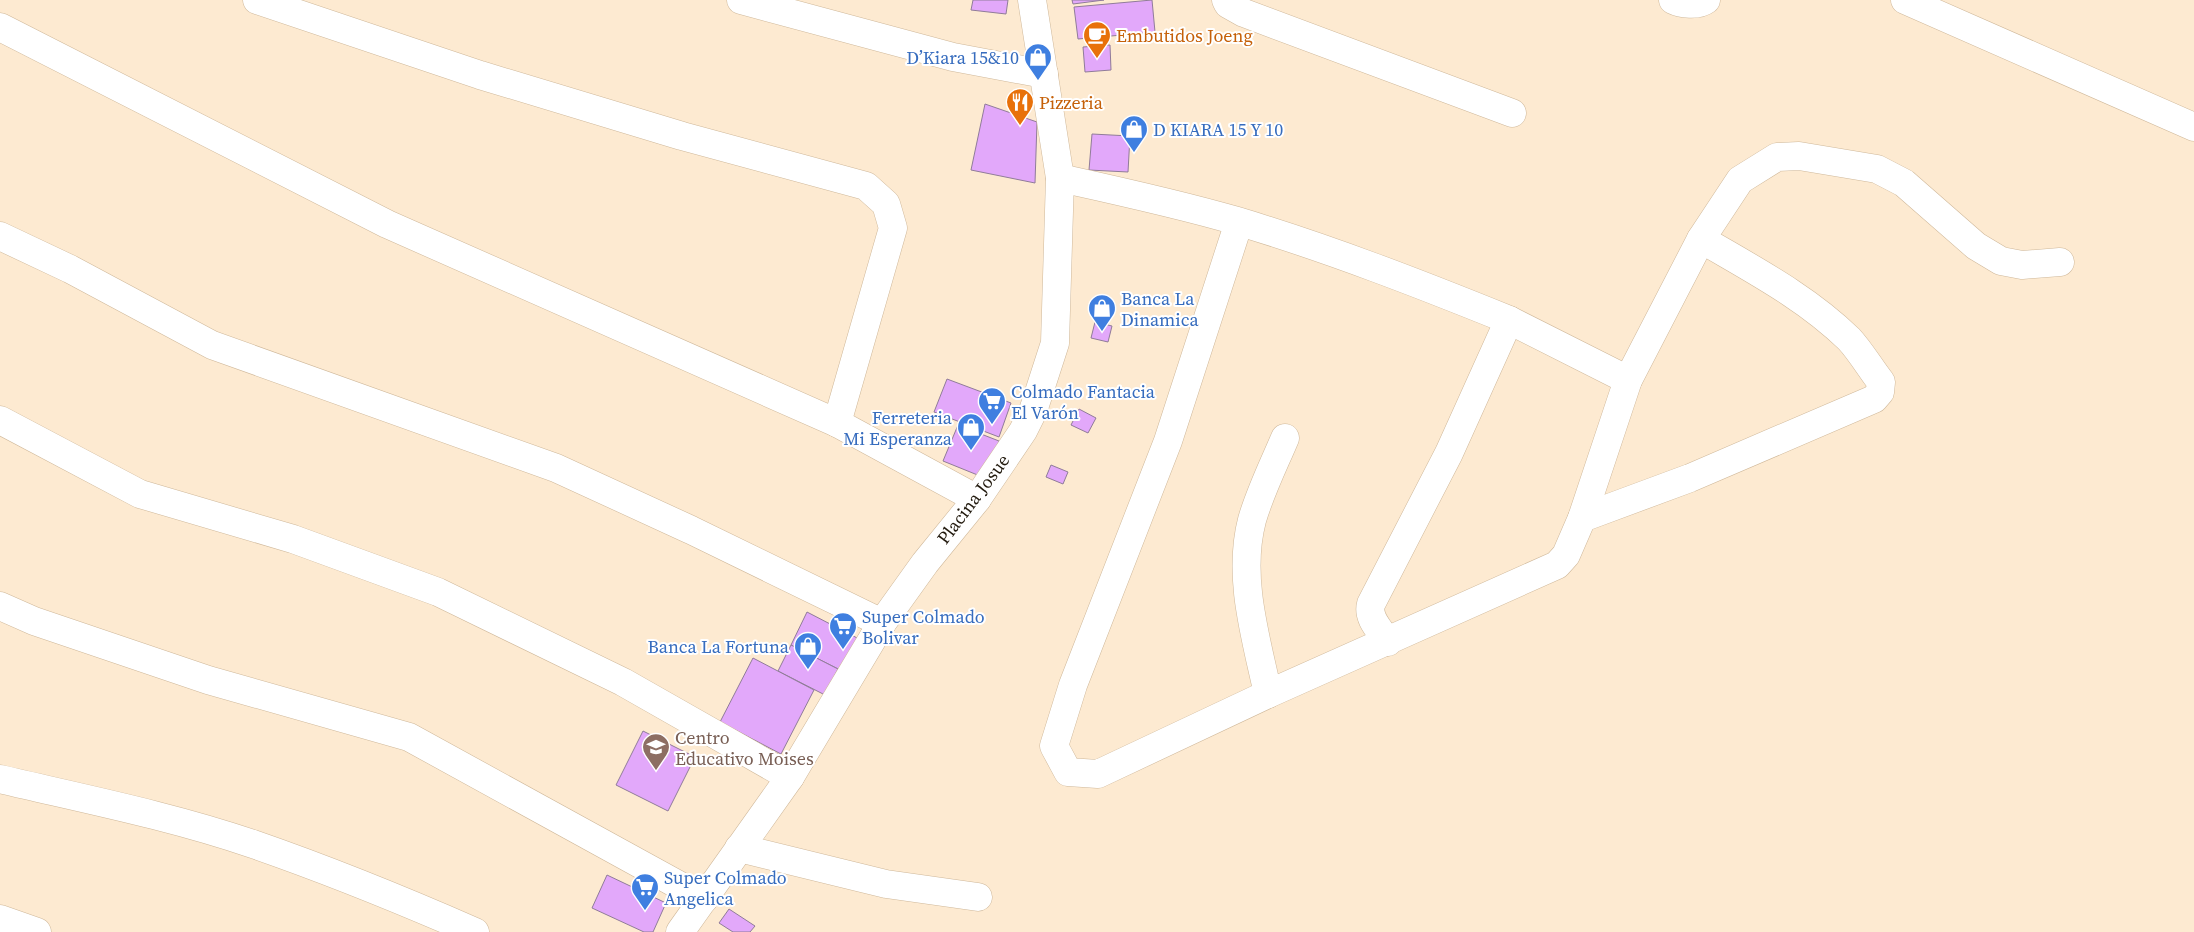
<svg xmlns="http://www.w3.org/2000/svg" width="2194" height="932" viewBox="0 0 2194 932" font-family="'Source Serif 4',serif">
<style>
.building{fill:#e2a8fa;stroke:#907c99}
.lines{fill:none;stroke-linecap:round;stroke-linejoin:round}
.minor-casing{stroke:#cfb89a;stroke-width:29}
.minor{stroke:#fff;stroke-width:28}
.labels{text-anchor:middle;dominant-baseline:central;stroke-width:4;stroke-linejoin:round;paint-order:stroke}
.food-label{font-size:18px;fill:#c56008;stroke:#fff;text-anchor:start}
.shop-label{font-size:18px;fill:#366cbe;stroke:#fff;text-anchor:start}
.street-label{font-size:18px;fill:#221a0e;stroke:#fff}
.education-label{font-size:18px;fill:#785e54;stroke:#fff;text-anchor:start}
</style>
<rect width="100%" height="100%" fill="#fdead1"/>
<g class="building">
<path d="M973,0H1008L1006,14L971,10Z"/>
<path d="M1072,0H1104L1073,4Z"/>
<path d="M1152,0L1155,32L1078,39L1074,7Z"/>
<path d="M1110,45L1111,70L1085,72L1083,47Z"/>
<path d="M985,104L1037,122L1035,183L971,170Z"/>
<path d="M1092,134L1130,136L1128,172L1089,170Z"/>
<path d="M1095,322L1112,326L1108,342L1091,338Z"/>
<path d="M947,379L1011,403L999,437L934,412Z"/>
<path d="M1079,409L1096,418L1088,433L1071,425Z"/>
<path d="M958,425L999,441L985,478L943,461Z"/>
<path d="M1051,465L1068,472L1063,484L1046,477Z"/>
<path d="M807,612L861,640L844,672L791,645Z"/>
<path d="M791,645L838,669L825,695L778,671Z"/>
<path d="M753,658L814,690L781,754L720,722Z"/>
<path d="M643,731L695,757L668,811L616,785Z"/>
<path d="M607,875L666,903L653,932H644L592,908Z"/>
<path d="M729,909L755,926L750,932H733L719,923Z"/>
</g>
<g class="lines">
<g class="minor-casing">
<g id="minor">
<path d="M257,0L480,75L682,136L866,186L886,204L893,228L837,423"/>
<path d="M741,0L953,57L1044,74"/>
<path d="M1226,0L1228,4L1244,13L1512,113"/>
<path d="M1673,0C1681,4 1698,6 1706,0"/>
<path d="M1905,0L2194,127"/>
<path d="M0,27L387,224L837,423L977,499"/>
<path d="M1060,178C1119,191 1179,204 1237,221C1330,249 1420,284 1509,320L1449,453L1371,604C1367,618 1380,630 1388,642"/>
<path d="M1239,222L1168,441L1073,685L1054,746L1068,772L1098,774L1268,694L1557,565L1566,555L1582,518L1628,380L1701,239L1740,180L1777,157L1799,156L1877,169L1904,183L1976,246L2001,261L2022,265L2060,262"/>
<path d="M0,236L70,269L212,345L556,468L691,530L882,623"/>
<path d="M1509,320L1628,380"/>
<path d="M0,420L140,494L293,539L438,592L623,682L790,777"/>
<path d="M1582,518L1690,478L1874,399L1880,392L1881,382C1870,368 1861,352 1849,339C1806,297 1752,269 1701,239"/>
<path d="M0,606L34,621L208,680L409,737L704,899"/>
<path d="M1268,694C1256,638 1237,577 1252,520C1260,492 1274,464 1285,438"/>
<path d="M0,779C85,799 171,816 253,844C328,870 402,900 475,932"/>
<path d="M739,848L886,884L978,897"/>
<path d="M0,919L37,932"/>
<path d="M680,932L790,777L882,623L925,563L977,499L1023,431L1033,411L1055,343L1060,178L1032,0"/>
</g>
</g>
<use href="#minor" class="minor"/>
</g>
<defs>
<g id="cafe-pin" transform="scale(1.4375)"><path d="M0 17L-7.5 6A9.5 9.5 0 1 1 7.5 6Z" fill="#e8710a" stroke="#fff"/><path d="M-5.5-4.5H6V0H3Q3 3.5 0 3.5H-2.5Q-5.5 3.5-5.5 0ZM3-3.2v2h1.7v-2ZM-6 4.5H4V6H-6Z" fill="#fff"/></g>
<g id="shop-pin" transform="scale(1.4375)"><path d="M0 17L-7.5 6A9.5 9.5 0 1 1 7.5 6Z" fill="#3f7fe0" stroke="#fff"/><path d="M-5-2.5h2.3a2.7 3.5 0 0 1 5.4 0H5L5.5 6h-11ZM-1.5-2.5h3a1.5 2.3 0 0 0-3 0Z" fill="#fff"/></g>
<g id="restaurant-pin" transform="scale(1.4375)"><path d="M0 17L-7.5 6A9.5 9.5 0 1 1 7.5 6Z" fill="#e8710a" stroke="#fff"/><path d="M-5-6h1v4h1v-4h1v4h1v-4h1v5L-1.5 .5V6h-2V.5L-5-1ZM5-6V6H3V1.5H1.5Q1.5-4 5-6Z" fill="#fff"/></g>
<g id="supermarket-pin" transform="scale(1.4375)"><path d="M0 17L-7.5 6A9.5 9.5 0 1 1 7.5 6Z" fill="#3f7fe0" stroke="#fff"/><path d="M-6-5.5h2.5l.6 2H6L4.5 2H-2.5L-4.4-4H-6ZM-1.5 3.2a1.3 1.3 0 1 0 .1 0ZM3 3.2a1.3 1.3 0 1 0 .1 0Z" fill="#fff"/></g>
<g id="school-pin" transform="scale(1.4375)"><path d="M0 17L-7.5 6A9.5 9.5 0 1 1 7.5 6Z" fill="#8d6e63" stroke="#fff"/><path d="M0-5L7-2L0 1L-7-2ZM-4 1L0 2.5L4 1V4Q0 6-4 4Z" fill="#fff"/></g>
</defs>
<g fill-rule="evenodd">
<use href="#cafe-pin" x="1097" y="35"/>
<use href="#shop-pin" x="1038" y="57"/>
<use href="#restaurant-pin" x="1020" y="102"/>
<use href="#shop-pin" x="1134" y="129"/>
<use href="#shop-pin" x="1102" y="308"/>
<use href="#supermarket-pin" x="992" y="401"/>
<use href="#shop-pin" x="971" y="427"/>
<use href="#supermarket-pin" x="843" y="626"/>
<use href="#shop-pin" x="808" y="646"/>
<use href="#school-pin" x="656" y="747"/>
<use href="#supermarket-pin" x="645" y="887"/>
</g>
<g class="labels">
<g class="food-label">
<text x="1116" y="35">Embutidos Joeng</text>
<text x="1039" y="102">Pizzeria</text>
</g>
<g class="shop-label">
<text x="1019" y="57" text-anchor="end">D’Kiara 15&amp;10</text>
<text x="1153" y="129">D KIARA 15 Y 10</text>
<text x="1121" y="298">Banca La<tspan x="1121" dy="21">Dinamica</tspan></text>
<text x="1011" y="391">Colmado Fantacia<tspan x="1011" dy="21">El Varón</tspan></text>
<text x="952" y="417" text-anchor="end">Ferreteria<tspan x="952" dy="21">Mi Esperanza</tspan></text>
<text x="862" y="616">Super Colmado<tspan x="862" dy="21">Bolivar</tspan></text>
<text x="789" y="646" text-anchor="end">Banca La Fortuna</text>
<text x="664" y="877">Super Colmado<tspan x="664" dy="21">Angelica</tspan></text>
</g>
<g class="street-label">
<text transform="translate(973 499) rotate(-53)">Placina Josue</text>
</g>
<g class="education-label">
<text x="675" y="737">Centro<tspan x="675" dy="21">Educativo Moises</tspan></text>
</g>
</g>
</svg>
